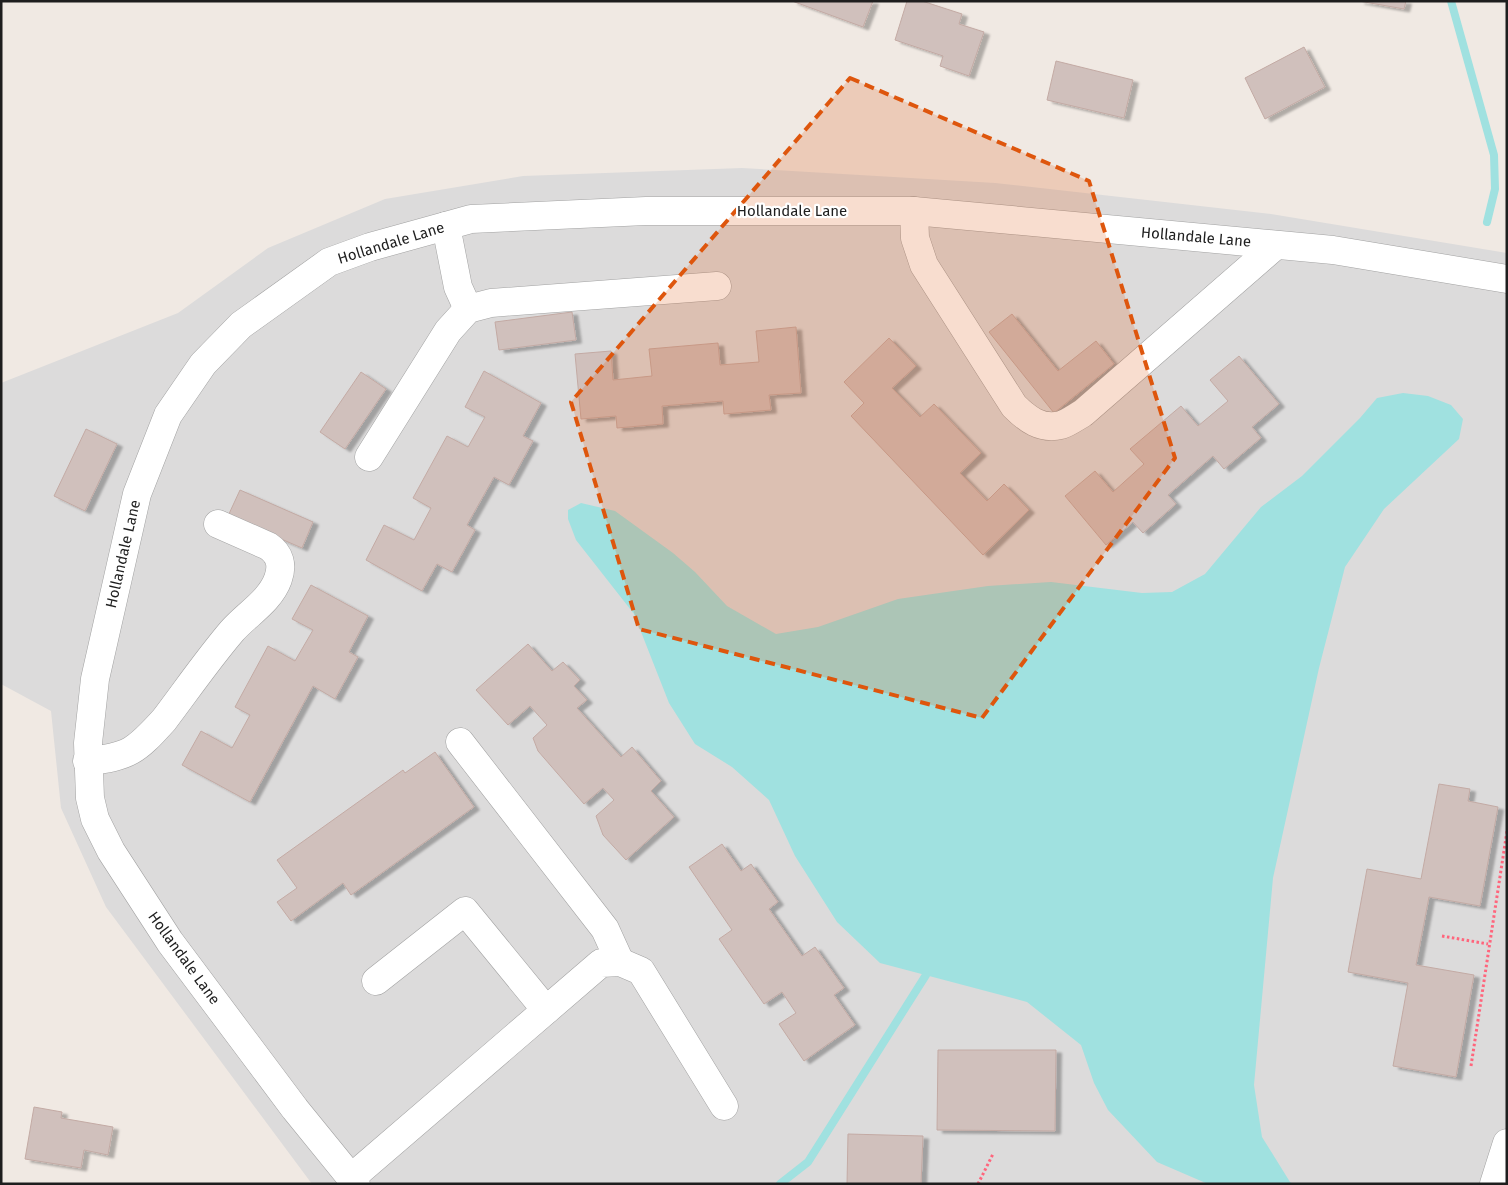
<svg xmlns="http://www.w3.org/2000/svg" width="1508" height="1185" viewBox="0 0 1508 1185" font-family="'Fira Sans',sans-serif">
<style>
.residential{fill:#dcdbdb}
.water{fill:#a0e1e0}
.lines{fill:none;stroke-linecap:round;stroke-linejoin:round}
.stream{stroke:#a0e1e0;stroke-width:8}
.building{fill:#d0c0bc;stroke:#c3aaa4;filter:url(#shadow)}
.minor-casing{stroke:#a2a2a2;stroke-width:29}
.path{stroke:#ff657c;stroke-width:3;stroke-dasharray:2.5 2.5;stroke-linecap:butt}
.minor{stroke:#fff;stroke-width:28}
.marked{fill:#de560d;fill-opacity:0.2;stroke:#de560d;stroke-width:4;stroke-dasharray:10 6;stroke-linejoin:round}
.labels{text-anchor:middle;dominant-baseline:central;stroke-width:4.5;stroke-linejoin:round;paint-order:stroke}
.street-label{font-size:15px;fill:#1e1e1e;stroke:#fff}
</style>
<defs>
<filter id="shadow"><feDropShadow dx="5.5" dy="3" stdDeviation="1" flood-color="#0004"/></filter>
</defs>
<rect width="100%" height="100%" fill="#f0e9e3"/>
<path class="residential" d="M742,168L995,183L1271,214L1507,253V1184H312L106,907L61,808L51,711L1,684V383L178,313L268,248L385,199L523,176Z"/>
<path class="water" d="M1403,393L1428,396L1451,405L1463,419L1459,439L1384,509L1345,567L1319,668L1273,878L1254,1085L1262,1137L1290,1182L1293,1184H1208L1157,1162L1108,1110L1094,1083L1081,1045L1027,1002L880,963L837,922L795,856L769,800L732,767L695,744L669,703L634,614L576,540L568,519V510L581,503L615,511L673,553L695,572L727,606L776,634L818,627L898,599L988,586L1051,582L1142,593L1172,592L1205,574L1261,507L1302,476L1360,418L1377,398Z"/>
<g class="lines">
<g class="stream">
<path d="M1451,1L1494,155L1495,189L1487,222"/>
<path d="M780,1184L808,1162L926,975"/>
</g>
</g>
<g class="building">
<path d="M792,1H873L863,27Z"/>
<path d="M907,1H922L962,14L959,24L984,32L969,76L940,66L943,56L895,40Z"/>
<path d="M1359,1H1406L1404,9Z"/>
<path d="M1304,47L1325,87L1265,119L1245,78Z"/>
<path d="M1056,61L1133,80L1124,118L1047,100Z"/>
<path d="M572,312L576,340L499,350L495,322Z"/>
<path d="M1012,314L1058,371L1096,341L1114,364L1054,413L989,332Z"/>
<path d="M796,327L801,393L769,395L771,410L724,414L723,401L662,406L663,424L617,428L616,416L581,419L575,354L611,351L613,380L652,376L649,349L718,343L720,365L759,362L756,331Z"/>
<path d="M889,338L916,366L892,388L920,417L934,404L981,453L960,473L987,501L1004,484L1029,510L983,555L851,416L864,403L844,382Z"/>
<path d="M1239,356L1279,404L1252,427L1261,438L1224,469L1213,456L1168,495L1176,504L1143,533L1133,522L1106,545L1065,496L1095,471L1113,492L1144,464L1130,449L1181,406L1198,426L1228,401L1210,380Z"/>
<path d="M484,371L541,403L523,436L533,441L509,485L494,477L467,525L475,530L452,572L437,564L422,591L366,560L384,525L414,540L431,508L413,498L447,436L468,447L485,417L465,407Z"/>
<path d="M361,372L386,389L345,449L320,432Z"/>
<path d="M86,429L117,444L85,511L54,496Z"/>
<path d="M240,490L313,522L302,548L228,516Z"/>
<path d="M311,585L368,616L349,652L358,657L335,699L313,686L250,802L182,765L201,731L232,748L250,715L235,707L268,646L295,661L313,630L292,619Z"/>
<path d="M528,644L552,671L563,662L580,680L574,686L587,700L577,708L621,757L632,747L661,781L651,791L674,817L626,860L603,835L596,816L614,800L603,788L584,804L538,751L533,738L547,725L530,706L508,725L476,690Z"/>
<path d="M435,752L474,807L351,895L343,883L291,921L277,902L297,888L277,860L403,770L405,773Z"/>
<path d="M1439,784L1470,789L1468,801L1498,807L1480,906L1429,897L1416,965L1474,975L1456,1077L1393,1066L1408,983L1348,972L1367,869L1421,879Z"/>
<path d="M722,844L741,871L751,864L778,902L769,909L802,956L815,947L844,988L834,995L855,1025L804,1061L779,1024L796,1013L782,992L764,1004L719,939L732,930L689,867Z"/>
<path d="M938,1050H1056L1055,1131L937,1130Z"/>
<path d="M34,1107L62,1112L61,1118L113,1127L108,1155L84,1150L81,1168L25,1159Z"/>
<path d="M848,1134L923,1136L921,1184H847Z"/>
</g>
<g class="lines">
<g class="minor-casing">
<g id="minor">
<path d="M914,211L915,238L924,265L1014,406C1027,419 1041,430 1061,425C1068,423 1076,417 1083,413L1276,245"/>
<path d="M446,226L458,287L468,309"/>
<path d="M369,457L448,331L468,309L491,303L717,286"/>
<path d="M460,742L605,929L620,962"/>
<path d="M87,761C129,757 136,751 164,720C186,691 208,659 232,631C247,614 270,601 278,579C283,565 280,554 268,546L218,524"/>
<path d="M376,981L465,911L546,1010"/>
<path d="M351,1178L601,963L620,962L641,971L724,1106"/>
<path d="M356,1184L295,1109L170,942L111,851L95,819L90,798L88,743L95,679L137,494L168,415L203,364L241,325L329,262L370,247L471,219L646,211H914L1333,250L1507,279"/>
<path d="M1494,1184L1507,1143"/>
</g>
</g>
<g class="path">
<path d="M1442,936L1488,944"/>
<path d="M1471,1066L1507,831"/>
<path d="M978,1184L993,1154"/>
</g>
<use href="#minor" class="minor"/>
</g>
<path class="marked" d="M850,78L1089,181L1175,458L982,718L639,629L571,402Z"/>
<g class="labels">
<g class="street-label">
<text x="792" y="211">Hollandale Lane</text>
<text transform="translate(1196 237) rotate(5)">Hollandale Lane</text>
<text transform="translate(391 243) rotate(-17)">Hollandale Lane</text>
<text transform="translate(123 554) rotate(-77)">Hollandale Lane</text>
<text transform="translate(184 958) rotate(54)">Hollandale Lane</text>
</g>
</g>
<rect width="1508" height="1185" fill="none" stroke="#1e1e1e" stroke-width="5"/>
</svg>
